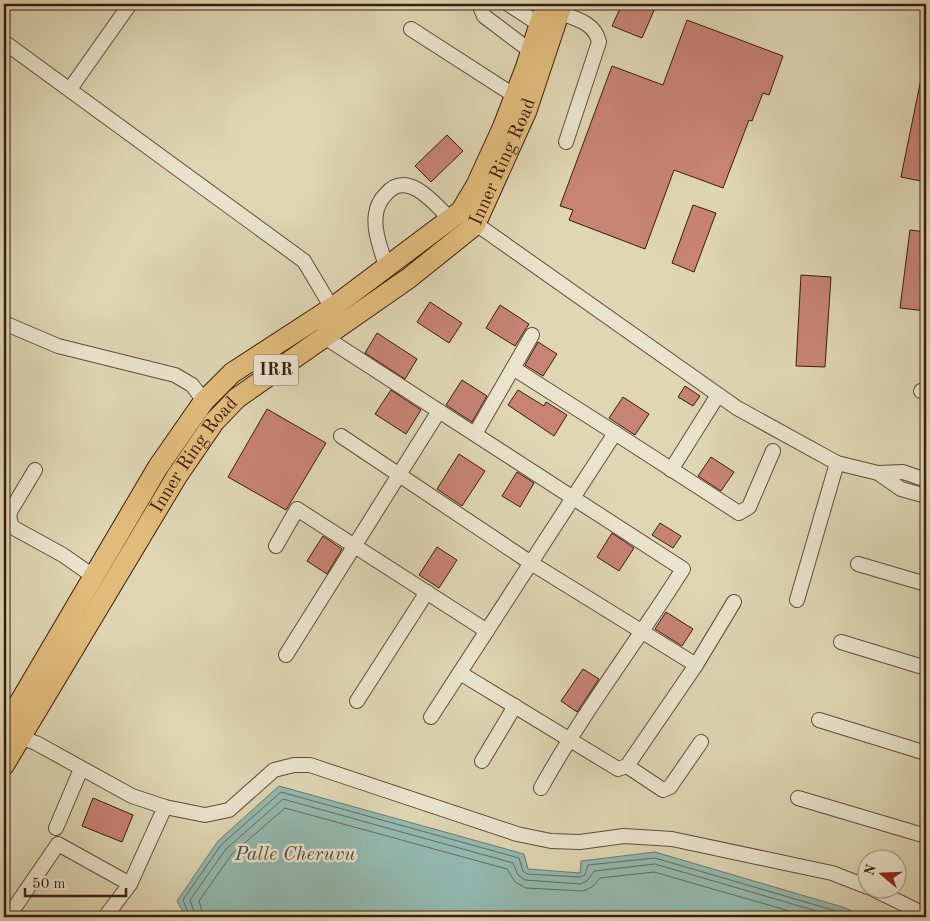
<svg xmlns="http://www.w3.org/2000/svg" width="930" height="921" viewBox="0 0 930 921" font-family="'Old Standard TT',serif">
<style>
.water{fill:#93b9b0;stroke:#6f7b6e}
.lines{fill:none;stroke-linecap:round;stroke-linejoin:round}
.shore{stroke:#666b5e;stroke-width:1}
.building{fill:#c78375;stroke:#381d0c}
.minor-casing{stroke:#624b36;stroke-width:16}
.highway-casing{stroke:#381d0c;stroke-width:22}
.minor{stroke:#eae4ce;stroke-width:14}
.highway{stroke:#e0bb7a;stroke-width:20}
.labels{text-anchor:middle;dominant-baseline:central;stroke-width:5;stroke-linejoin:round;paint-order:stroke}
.shield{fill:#eae4ce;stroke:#6d5946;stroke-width:1}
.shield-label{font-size:18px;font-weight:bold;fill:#381d0c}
.street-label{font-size:19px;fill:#381d0c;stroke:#eae4ce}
.water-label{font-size:20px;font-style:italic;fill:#534c3d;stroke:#eae4ce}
</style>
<rect width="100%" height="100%" fill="#dfd6b4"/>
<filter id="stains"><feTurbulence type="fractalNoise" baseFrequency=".004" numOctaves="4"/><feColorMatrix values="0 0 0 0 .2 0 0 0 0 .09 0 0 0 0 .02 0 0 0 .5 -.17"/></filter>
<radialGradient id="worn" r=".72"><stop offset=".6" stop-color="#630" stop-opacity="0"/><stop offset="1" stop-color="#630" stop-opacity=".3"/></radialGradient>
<path class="water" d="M279,786L524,854L528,869L580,873L581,861L655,852L846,908L862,917H186L177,901L218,841Z"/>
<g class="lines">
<g class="shore">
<path d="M190,917L183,900L221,845L281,792L519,858L523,871L527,874L580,877L585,875L588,865L655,858L843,913L852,917"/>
<path d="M196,917L190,900L226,849L283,799L513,863L518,875L525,880L581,884L588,880L594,871L655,864L837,917"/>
<path d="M204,917L199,901L232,854L285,808L507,869L515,882L526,888L583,891L592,887L600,878L654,872L810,917"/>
</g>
</g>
<g class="building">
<path d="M622,4H645L655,8L642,38L612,26Z"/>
<path d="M687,20L783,56L769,95L763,93L752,121L749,120L723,188L674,170L645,249L569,220L573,210L560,206L612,66L663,85Z"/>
<path d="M921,79H926V182L901,177Z"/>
<path d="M447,135L463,151L431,182L415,166Z"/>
<path d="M693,205L716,213L694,272L672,263Z"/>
<path d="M910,230L926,232V311L900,308Z"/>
<path d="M801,275L831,277L825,367L796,366Z"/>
<path d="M430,302L462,323L449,343L417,322Z"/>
<path d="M500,305L529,324L515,346L486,328Z"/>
<path d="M377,333L417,359L405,379L365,353Z"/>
<path d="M538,342L557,354L543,376L525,365Z"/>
<path d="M462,380L487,396L472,422L446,405Z"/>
<path d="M685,386L700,396L693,406L678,397Z"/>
<path d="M391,390L421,410L406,434L375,414Z"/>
<path d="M518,390L544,406L546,402L567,415L554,436L508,405Z"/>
<path d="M623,397L649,414L635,435L609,418Z"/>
<path d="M267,409L326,443L286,510L228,477Z"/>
<path d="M459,454L485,471L462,506L437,489Z"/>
<path d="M711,457L734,472L721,491L698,476Z"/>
<path d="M517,472L534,483L520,507L502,496Z"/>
<path d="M660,523L681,536L673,548L652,535Z"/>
<path d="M612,533L634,548L619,571L597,557Z"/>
<path d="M323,536L342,549L327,574L307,561Z"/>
<path d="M437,547L457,560L439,588L419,575Z"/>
<path d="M666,612L693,629L682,646L655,629Z"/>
<path d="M583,669L599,679L577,712L561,701Z"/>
<path d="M93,798L133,815L122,842L82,826Z"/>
</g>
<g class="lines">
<g class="minor-casing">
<g id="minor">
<path d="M479,4L484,16L537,56"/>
<path d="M508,4L539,24"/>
<path d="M560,13C577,19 595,23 599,42L566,142"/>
<path d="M411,29L515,96"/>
<path d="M4,42L304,261L332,308L323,336L683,569C637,642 583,712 541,788"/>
<path d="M70,89L130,4"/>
<path d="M469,219L737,408L837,463L878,473L903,472L926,480"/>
<path d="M386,267C382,251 373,231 376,214C377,206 380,200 386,194C408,169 435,204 451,220"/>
<path d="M4,323L58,346L175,375L192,385L204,401"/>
<path d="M513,368L615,433"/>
<path d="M921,391L926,392"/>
<path d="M475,434L532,335"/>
<path d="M341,436L531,563L696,665L734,602"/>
<path d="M35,470L11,510L9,516L12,527L63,555L93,576"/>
<path d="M671,470L718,395"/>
<path d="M878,473L901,489L926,496"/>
<path d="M276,546L297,509L487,631"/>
<path d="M858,564L926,584"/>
<path d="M797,600L837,463"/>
<path d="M841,642L926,668"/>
<path d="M286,655L439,411"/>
<path d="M460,673L618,769L627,766L696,665"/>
<path d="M357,701L427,592"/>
<path d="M431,717L615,433L739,513L749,507L773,451"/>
<path d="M819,720L926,753"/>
<path d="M14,735L36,743L132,796L165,807L205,815L229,810L274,770L294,765H310L517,834L551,841L580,842L624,836L672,839L832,873L868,887"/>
<path d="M482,761L515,706"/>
<path d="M627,766L663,790L670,787L701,742"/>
<path d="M798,798L926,836"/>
<path d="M56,828L81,769"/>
<path d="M130,884L165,807"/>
<path d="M871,888L926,915"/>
<path d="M8,917L58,844L130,884L105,917"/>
</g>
</g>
<g class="highway-casing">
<g id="highway">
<path d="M4,729L158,467L204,401L232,373L332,308L461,211L476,186L503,127L526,67L546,4"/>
<path id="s1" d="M4,765L177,476L214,422L237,398L409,278L475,225L526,112L562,4"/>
</g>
</g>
<use href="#minor" class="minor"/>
<use href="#highway" class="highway"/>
</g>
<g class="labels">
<rect class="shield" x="253.5" y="354.5" width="45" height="31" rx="4"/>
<g class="shield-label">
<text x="276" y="370">IRR</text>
</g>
<g class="street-label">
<text stroke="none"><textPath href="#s1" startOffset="799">Inner Ring Road</textPath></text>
<text stroke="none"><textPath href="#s1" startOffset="364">Inner Ring Road</textPath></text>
</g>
<g class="water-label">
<text x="295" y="855">Palle Cheruvu</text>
</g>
</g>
<rect width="930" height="921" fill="none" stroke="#dfd6b4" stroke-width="20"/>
<rect x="5" y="5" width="920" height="911" fill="none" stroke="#381d0c" stroke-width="2.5"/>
<rect x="10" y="10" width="910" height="901" fill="none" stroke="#381d0c"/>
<g transform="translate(882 874) rotate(289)"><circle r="24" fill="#eae4ce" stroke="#a39480"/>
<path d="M0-4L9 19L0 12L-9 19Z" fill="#8f2418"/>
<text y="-8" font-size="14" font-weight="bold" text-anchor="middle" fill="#381d0c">N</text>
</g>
<path d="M25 888v8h101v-8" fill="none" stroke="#381d0c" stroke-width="2.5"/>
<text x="32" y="888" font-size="15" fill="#381d0c" stroke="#eae4ce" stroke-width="4" paint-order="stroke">50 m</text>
<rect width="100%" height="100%" filter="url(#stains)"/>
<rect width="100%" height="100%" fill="url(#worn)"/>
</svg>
